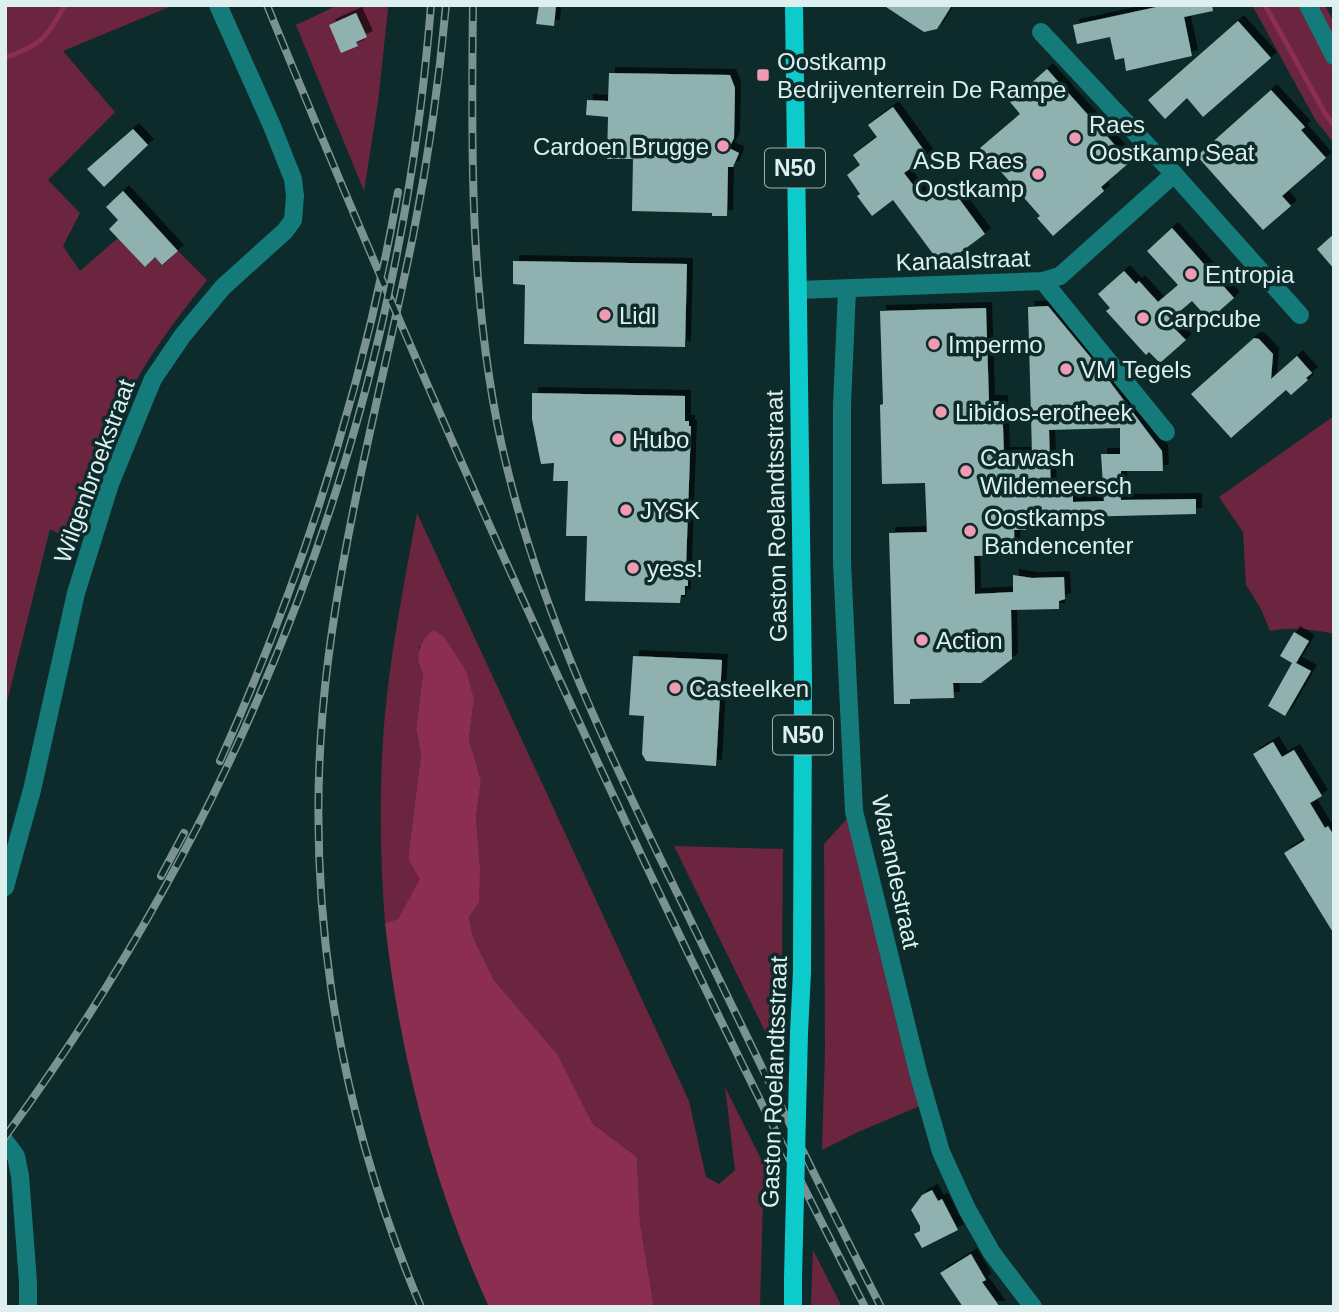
<svg xmlns="http://www.w3.org/2000/svg" width="1339" height="1312" viewBox="0 0 1339 1312" font-family="Helvetica,sans-serif">
<style>
.green{fill:#6b253e}
.water{fill:#8b2e50}
.lines{fill:none;stroke-linecap:round;stroke-linejoin:round}
.stream{stroke:#8b2e50;stroke-width:5}
.building{fill:#8fb1b0;fill-rule:evenodd;filter:url(#shadow)}
.minor{stroke:#157b7a;stroke-width:18}
.major{stroke:#0dcbca;stroke-width:18}
.rail-casing{stroke:#7a9291;stroke-width:8}
.rail{stroke:#0c2b2a;stroke-width:5;stroke-dasharray:16;stroke-linecap:butt}
.major-bridge{stroke:#0dcbca;stroke-width:18}
.poi-dot{fill:#f19ab3;stroke:#0c2b2a;stroke-width:2.5}
.labels{text-anchor:middle;dominant-baseline:central;stroke-width:7;stroke-linejoin:round;paint-order:stroke}
.shield{fill:#0c2b2a;stroke:#9fb4b4;stroke-width:2}
.shield-label{font-size:23px;font-weight:bold;fill:#deefef}
.poi-label{font-size:24px;fill:#deefef;stroke:#0c2b2a;text-anchor:start}
.street-label{font-size:24px;fill:#deefef;stroke:#0c2b2a}
</style>
<defs>
<filter id="shadow"><feDropShadow dx="6" dy="-6" stdDeviation="0" flood-color="#0009"/></filter>
</defs>
<rect width="100%" height="100%" fill="#0c2b2a"/>
<g class="green">
<path d="M5,5H174L63,51L115,112L48,180L80,213L63,246L80,271L118,238L145,267L155,257L163,265L178,251L207,280C182,312 156,345 136,381C109,431 90,486 70,540L50,529L5,710Z"/>
<path d="M338,5H387L388,9L378,102L364,191L296,25Z"/>
<path d="M1252,5H1325L1334,23V143L1316,121Z"/>
<path d="M1334,416V634C1312,629 1291,627 1270,631L1261,609L1246,585L1243,532L1219,497Z"/>
<path d="M417,513L689,1101L706,1177L719,1184L735,1170L725,1087L764,1165L760,1307H654L640,1222L637,1157L593,1124L558,1055L494,980L473,937L469,917L480,866L476,817L481,781L469,739L474,699L419,645V666L423,673L416,729L421,755L408,859L421,879L398,919L385,923C380,857 379,791 384,725C390,654 404,584 417,513Z"/>
<path d="M854,811L927,1103L858,1132L822,1150L825,1049L824,844Z"/>
<path d="M674,846L783,849L781,1064Z"/>
<path d="M813,1250L842,1307H811Z"/>
</g>
<path class="water" d="M434,630L445,638L466,671L474,699L469,739L481,781L476,817L480,866L479,902L469,917L473,937L494,980L558,1055L593,1124L637,1157L640,1222L654,1307H489C433,1185 400,1057 385,923L398,919L420,879L408,859L421,755L416,729L423,673C413,658 420,639 434,630Z"/>
<g class="lines">
<g class="stream">
<path d="M1265,5L1326,115L1334,125"/>
<path d="M5,58C44,42 44,41 65,5"/>
</g>
</g>
<g class="building">
<path d="M539,5H556L554,26L536,24Z"/>
<path d="M883,5H952L937,29L924,32Z"/>
<path d="M1166,5H1212L1213,11L1184,17L1192,56L1126,71L1124,58L1115,60L1110,37L1077,44L1073,25Z"/>
<path d="M356,13L367,37L356,42L358,46L341,53L329,25Z"/>
<path d="M1238,21L1271,58L1203,117L1187,98L1165,119L1148,100Z"/>
<path d="M1047,69L1130,162L1101,187L1104,191L1053,236L1037,218L1040,216L980,148L1020,114L1010,102Z"/>
<path d="M609,73L730,75L735,88L734,138L729,148L739,153L733,167H728L727,216H712V213L632,211L633,159H607L608,117L586,115L587,100L608,101Z"/>
<path d="M1271,90L1305,127L1301,130L1326,158L1282,196L1291,206L1263,230L1197,156Z"/>
<path d="M893,107L928,156L904,173L926,202L949,185L985,234L942,266L893,200L872,216L857,196L860,194L847,175L860,165L853,155L877,137L868,125Z"/>
<path d="M133,129L148,145L104,187L87,169Z"/>
<path d="M123,191L178,251L162,265L155,257L145,267L109,229L118,220L106,207Z"/>
<path d="M1172,228L1234,298L1209,320L1192,301L1172,318L1179,326L1175,329L1186,340L1160,363L1149,352L1146,355L1106,311L1110,308L1098,294L1124,271L1136,284L1139,281L1158,302L1178,285L1147,251Z"/>
<path d="M1334,234V269L1317,249Z"/>
<path d="M513,261L687,264L685,347L524,344L525,285L513,284Z"/>
<path d="M1048,306L1101,370L1162,451L1163,471H1121V500L1196,499V514L1077,517L1026,516V530H1014L1015,555L974,556L975,594L1013,592V575L1032,578L1064,577L1065,599L1059,601V609L1011,610L1012,659L981,683H953L954,698L910,699V704H894L889,533L927,532L925,483L882,484L880,405L883,404L880,311L986,308L989,401H1002L1004,453H1032L1028,307ZM1120,428V454H1101L1104,501L1073,502V492L1051,493L1049,430Z"/>
<path d="M1254,338L1259,339L1273,354L1271,379L1297,356L1312,373L1306,378L1308,380L1291,395L1286,390L1231,438L1191,394Z"/>
<path d="M532,393L685,396V421H689V426H691L686,568H688V586H685V595H681L680,603L585,601L587,536H566L568,481H553L554,463L541,464L532,419Z"/>
<path d="M1294,632L1309,641L1296,663L1311,671L1285,716L1268,706L1292,663L1280,656Z"/>
<path d="M633,656L722,660L716,766L646,761L642,754L644,716L629,715Z"/>
<path d="M1273,742L1282,757L1294,750L1322,796L1310,803L1325,828L1328,826L1334,836V934L1284,853L1305,840L1253,754Z"/>
<path d="M932,1190L938,1201L942,1199L958,1230L922,1248L914,1234L920,1231V1226L911,1210L922,1195Z"/>
<path d="M971,1254L986,1280L982,1282L1000,1307H963L940,1273Z"/>
</g>
<g class="lines">
<g class="minor">
<path d="M1308,5L1334,56"/>
<path d="M1041,32L1174,174"/>
<path d="M1043,281L1166,432"/>
<path d="M798,290L1043,281L1060,276L1174,174L1300,315"/>
<path d="M847,290L842,405V563L854,811L918,1072L941,1152L967,1209L992,1253L1033,1307"/>
<path d="M5,887L32,790L76,593L110,484L141,408L153,379L183,335L223,287L285,231L293,220L295,196L293,179L272,126L218,5"/>
<path d="M5,1141L16,1156L20,1176L28,1282V1307"/>
</g>
<g class="major">
<path d="M794,5L803,682L802,972L799,1033"/>
<path d="M793,1307V1278"/>
</g>
<g class="rail-casing">
<g id="rail">
<path d="M267,5C448,447 645,882 865,1307"/>
<path d="M473,5C471,152 470,298 501,442C537,607 610,756 684,907C749,1041 813,1174 881,1307"/>
<path d="M220,761C302,578 363,389 398,192"/>
<path d="M161,876L184,833"/>
<path d="M5,1137C251,801 398,420 431,5"/>
<path d="M421,1307C334,1102 300,882 328,661C346,518 384,378 413,236C428,160 439,83 446,5"/>
</g>
</g>
<use href="#rail" class="rail"/>
<path class="major-bridge" d="M793,1278L799,1033"/>
</g>
<g class="poi-dot">
<rect x="756" y="68" width="14" height="14" rx="3.5"/>
<circle cx="1075" cy="138" r="7"/>
<circle cx="723" cy="146" r="7"/>
<circle cx="1038" cy="174" r="7"/>
<circle cx="1191" cy="274" r="7"/>
<circle cx="605" cy="315" r="7"/>
<circle cx="1143" cy="318" r="7"/>
<circle cx="934" cy="344" r="7"/>
<circle cx="1066" cy="369" r="7"/>
<circle cx="941" cy="412" r="7"/>
<circle cx="618" cy="439" r="7"/>
<circle cx="966" cy="471" r="7"/>
<circle cx="626" cy="510" r="7"/>
<circle cx="970" cy="531" r="7"/>
<circle cx="633" cy="568" r="7"/>
<circle cx="922" cy="640" r="7"/>
<circle cx="675" cy="688" r="7"/>
</g>
<g class="labels">
<g class="shield">
<rect x="765" y="148.5" width="60" height="39" rx="5"/>
<rect x="773" y="715.5" width="60" height="39" rx="5"/>
</g>
<g class="shield-label">
<text x="795" y="168">N50</text>
<text x="803" y="735">N50</text>
</g>
<g class="poi-label">
<text x="777" y="61">Oostkamp<tspan x="777" dy="28">Bedrijventerrein De Rampe</tspan></text>
<text x="1089" y="124">Raes<tspan x="1089" dy="28">Oostkamp Seat</tspan></text>
<text x="709" y="146" text-anchor="end">Cardoen Brugge</text>
<text x="1024" y="160" text-anchor="end">ASB Raes<tspan x="1024" dy="28">Oostkamp</tspan></text>
<text x="1205" y="274">Entropia</text>
<text x="619" y="315">Lidl</text>
<text x="1157" y="318">Carpcube</text>
<text x="948" y="344">Impermo</text>
<text x="1080" y="369">VM Tegels</text>
<text x="955" y="412">Libidos-erotheek</text>
<text x="632" y="439">Hubo</text>
<text x="980" y="457">Carwash<tspan x="980" dy="28">Wildemeersch</tspan></text>
<text x="640" y="510">JYSK</text>
<text x="984" y="517">Oostkamps<tspan x="984" dy="28">Bandencenter</tspan></text>
<text x="647" y="568">yess!</text>
<text x="936" y="640">Action</text>
<text x="689" y="688">Casteelken</text>
</g>
<g class="street-label">
<text transform="translate(963 260) rotate(-2)">Kanaalstraat</text>
<text transform="translate(94 471) rotate(-70)">Wilgenbroekstraat</text>
<text transform="translate(776 516) rotate(-91)">Gaston Roelandtsstraat</text>
<text transform="translate(896 872) rotate(78)">Warandestraat</text>
<text transform="translate(774 1082) rotate(-88)">Gaston Roelandtsstraat</text>
</g>
</g>
<rect width="1339" height="1312" fill="none" stroke="#deefef" stroke-width="14"/>
</svg>
